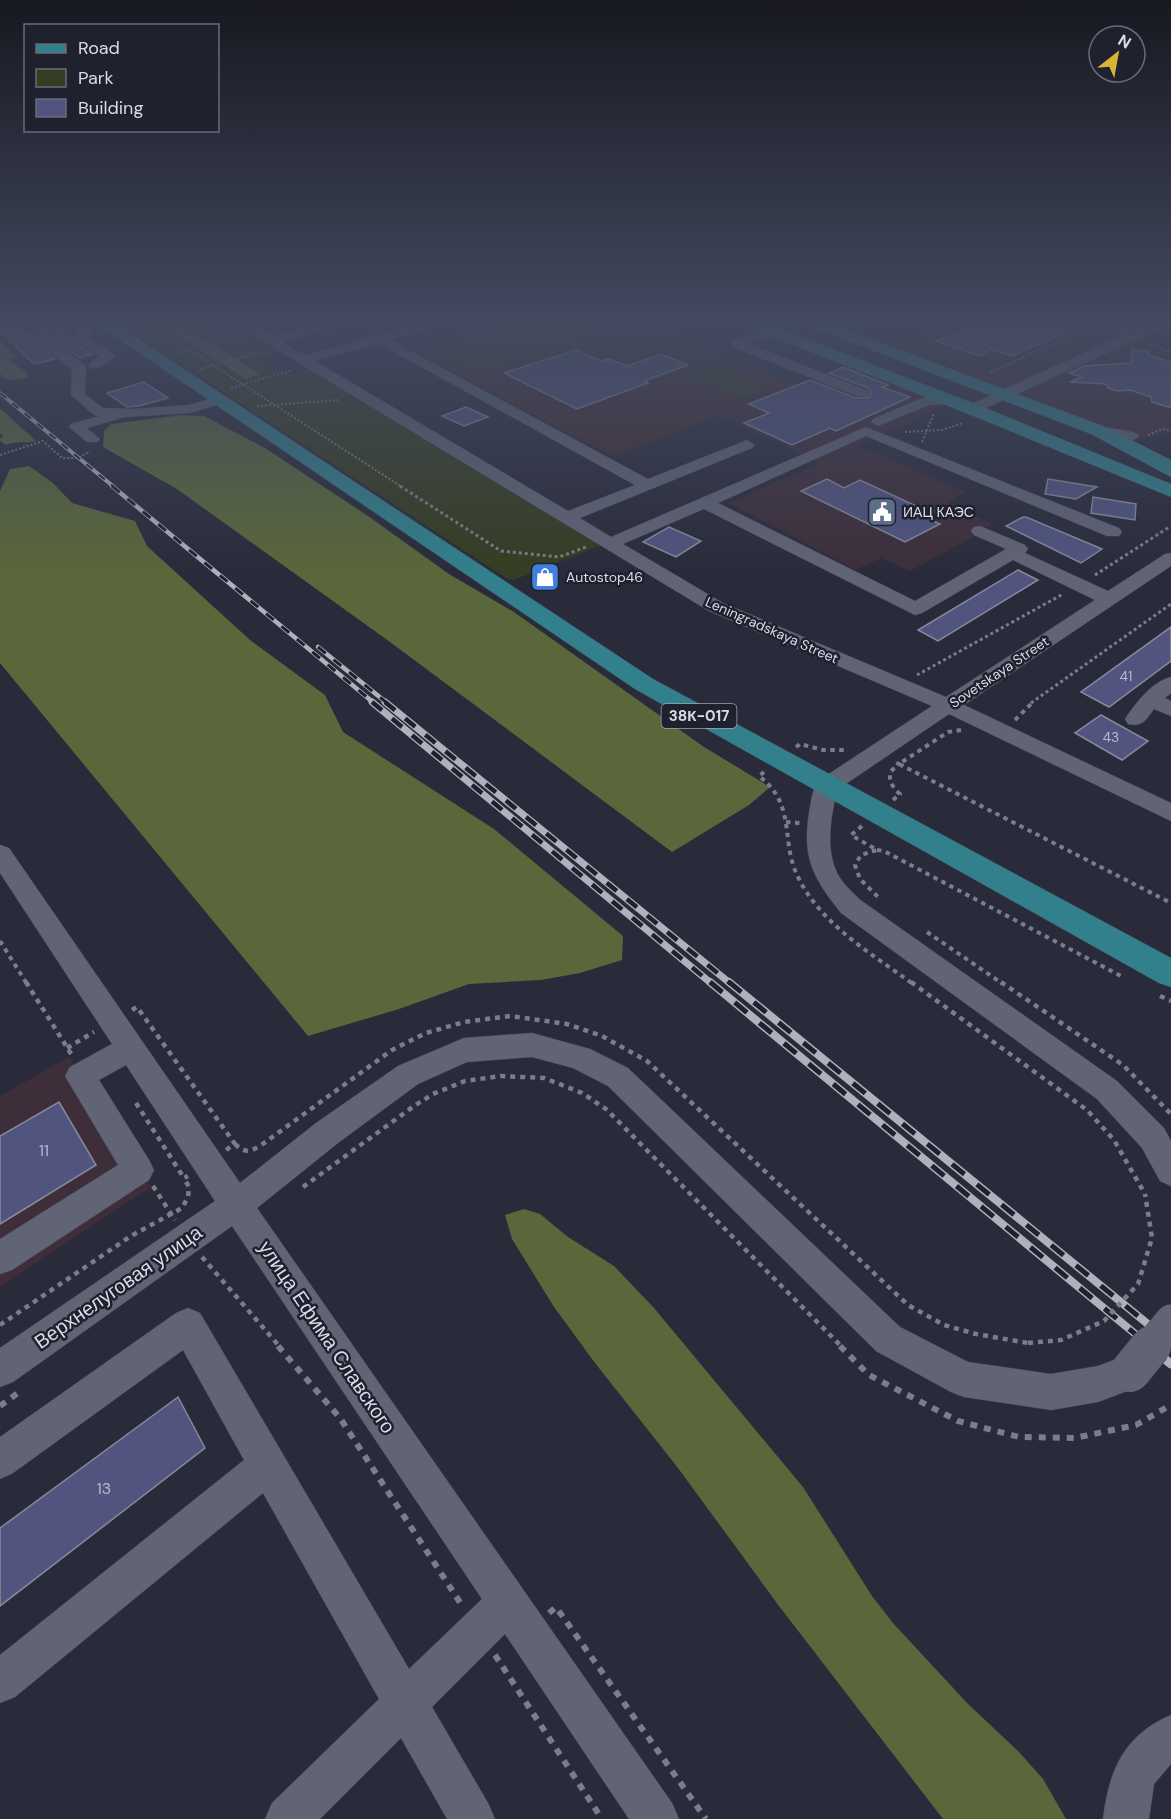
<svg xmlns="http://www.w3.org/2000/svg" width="1171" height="1819" viewBox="0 0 1171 1819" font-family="'DM Sans',sans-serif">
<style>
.commercial{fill:#3d2e3a}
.education{fill:#412d30}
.green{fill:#353d22}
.forest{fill:#5a673a}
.building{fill:#50547f;stroke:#878a9c;stroke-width:1.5}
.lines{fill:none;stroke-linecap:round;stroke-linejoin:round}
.minor-casing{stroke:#464754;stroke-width:1}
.major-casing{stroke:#464754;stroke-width:1}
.path-far4{stroke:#7c7d8a;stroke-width:2;stroke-dasharray:2 2;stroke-linecap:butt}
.path-far3{stroke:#7c7d8a;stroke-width:3;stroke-dasharray:3 3;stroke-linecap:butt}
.path-far2{stroke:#7c7d8a;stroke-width:4;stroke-dasharray:4.5 4.5;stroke-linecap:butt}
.path-far1{stroke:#7c7d8a;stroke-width:4.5;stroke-dasharray:5 5;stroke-linecap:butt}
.path{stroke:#7c7d8a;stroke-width:6;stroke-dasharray:7 7;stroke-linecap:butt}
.minor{fill:#616475;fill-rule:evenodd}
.major{fill:#32808c;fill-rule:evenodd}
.rail-far4-casing{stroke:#b0b1bc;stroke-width:4}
.rail-far3-casing{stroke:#b0b1bc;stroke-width:4.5}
.rail-far2-casing{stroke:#b0b1bc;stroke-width:7}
.rail-far1-casing{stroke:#b0b1bc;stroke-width:8}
.rail-casing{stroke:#b0b1bc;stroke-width:9}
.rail-far4{stroke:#1f212f;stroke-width:2;stroke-dasharray:8;stroke-linecap:butt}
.rail-far3{stroke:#1f212f;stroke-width:3;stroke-dasharray:10;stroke-linecap:butt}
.rail-far2{stroke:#1f212f;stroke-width:4.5;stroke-dasharray:13;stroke-linecap:butt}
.rail-far1{stroke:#1f212f;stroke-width:5;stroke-dasharray:16;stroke-linecap:butt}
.rail{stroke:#1f212f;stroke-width:7;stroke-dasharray:21;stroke-linecap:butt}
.minor-bridge-far1-casing{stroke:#464754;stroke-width:32;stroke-linecap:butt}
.minor-bridge-casing{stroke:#464754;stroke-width:41;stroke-linecap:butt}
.path-bridge{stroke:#7c7d8a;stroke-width:4.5;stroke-dasharray:5 5;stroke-linecap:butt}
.minor-bridge-far1{stroke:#616475;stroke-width:31}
.minor-bridge{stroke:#616475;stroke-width:40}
.labels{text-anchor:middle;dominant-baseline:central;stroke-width:5;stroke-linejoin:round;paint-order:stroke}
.far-poi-label{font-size:14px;fill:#dadbe5;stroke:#1f212f;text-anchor:start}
.far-street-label{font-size:14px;fill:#dadbe5;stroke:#1f212f}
.number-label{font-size:14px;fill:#b8b9cc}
.shield{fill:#1f212f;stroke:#a2a3ae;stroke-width:1.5}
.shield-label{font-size:15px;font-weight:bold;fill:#dadbe5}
.near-number-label{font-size:16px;fill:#b8b9cc}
.near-street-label{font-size:20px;fill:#dadbe5;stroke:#1f212f}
</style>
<rect width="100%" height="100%" fill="#292b3a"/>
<g class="commercial">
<path d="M966,320H1078L1171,350V434L1142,438L1133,436L889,347Z"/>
<path d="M801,383L847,402L889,384L945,406L858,446L965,492L946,503L993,524L972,534L975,536L910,571L881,558L856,570L729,503L820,463L719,416Z"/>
<path d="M69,1057L151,1187L0,1287V1096Z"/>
</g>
<path class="education" d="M516,320H642L797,385L617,455L608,454L413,351Z"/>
<g class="green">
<path d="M114,320H155L246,378L259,374L187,329L193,326C221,343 227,319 251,333L250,337L276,352L260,359L288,375L312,370L601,545L514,580L506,578Z"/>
<path d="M527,320H599L605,326L595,335C553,349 492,379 450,357L447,350L454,343Z"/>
<path d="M711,364L767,387L740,398L683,374Z"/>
</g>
<g class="forest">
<path d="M155,320H173L260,374L245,379Z"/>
<path d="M0,342L16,357L9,361L26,372L28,378L8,380L0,374Z"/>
<path d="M0,408L36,441C26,444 16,440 6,445L0,441V438L4,436L0,433Z"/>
<path d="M182,415L204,416L265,448L368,516L449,574L514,612L704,747L770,787L749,805L672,852L390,642L177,489L103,447L104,431L111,424Z"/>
<path d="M29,466L53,483L72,503L135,521L147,546L250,640L325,695L343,732L494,829L623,936L622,960L580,973L541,980L469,984L399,1009L308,1036L0,663V491L10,469Z"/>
<path d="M524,1209L540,1214L568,1237L614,1266L654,1308L803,1487L872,1596L893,1623L967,1703L1019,1752L1043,1779L1066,1819H943L779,1606L678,1468L595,1363L554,1307L512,1239L505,1215Z"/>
</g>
<g class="building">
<path d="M0,320L29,336L35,335L40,344L55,359L34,364L0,331Z"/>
<path d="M986,320H1083L1086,323L1012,356L990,349L980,356L936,341Z"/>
<path d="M61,329L73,341L92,354L79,358L55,339L52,331Z"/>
<path d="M1132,349L1149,352V355L1171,362V408L1152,402L1151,397L1130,390L1118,391L1108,388L1106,384L1070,382L1082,377L1069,373L1084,366L1131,363Z"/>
<path d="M576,350L601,361L610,359L627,366L661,354L688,365L644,381L648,383L577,409L504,373Z"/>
<path d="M843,367L888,385L882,387L910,397L836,431L830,428L792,445L744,423L769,413L749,404L810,380L856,398L869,397L871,392L868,388L829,373Z"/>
<path d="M144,382L168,398L139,406L127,407L107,393Z"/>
<path d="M466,407L488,417L464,426L442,416Z"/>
<path d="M827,479L844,488L860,480L925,510L918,514L940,524L905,542L801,491Z"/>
<path d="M1048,479L1097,487L1076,499L1045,494Z"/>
<path d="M1093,497L1136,504L1135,520L1091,513Z"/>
<path d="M1023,517H1026L1102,549L1081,563L1006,526Z"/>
<path d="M669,527L701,541L676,557L643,542Z"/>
<path d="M1018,570L1038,580L938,641L918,630Z"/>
<path d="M1171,627V661L1109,707L1081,692Z"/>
<path d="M1101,715L1148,741L1122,760L1075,733Z"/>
<path d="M59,1102L96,1165L0,1224V1136Z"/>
<path d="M178,1397L205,1448L0,1606V1528Z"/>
</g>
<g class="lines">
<g class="minor-casing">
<g id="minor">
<path d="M34,320H46L53,340L84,365L86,368L85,394L103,408L132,409L189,405L219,396L226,400L224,403L190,413L125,417L87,428L100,439L97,442H87L69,427L71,424L100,416L94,415L71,395L72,369C54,355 36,345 34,320Z"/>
<path d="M62,320C75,320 83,323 92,333L88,337L113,353L115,356C109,363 99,370 90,368L88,365L99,356L74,339L73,336L77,332Z"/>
<path d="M188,320H203L212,325L232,322L231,320H246L273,336L330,320H350L348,323L282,342L305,355L431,320H451L449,323L390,340L648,479L742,442L747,440L755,445L752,448L580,518L611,537L866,427L1119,528L1122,532L1119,536H1107L866,436L718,503L915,601L1006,549L974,535L971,531L974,527L980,526L1025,545L1028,549L1025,553L1108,591L1165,554L1171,553V566L964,705L1171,803V821L949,714L837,790C831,817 824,853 840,878C845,886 853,892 859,899L1117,1081L1164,1128L1171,1141V1186L1160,1181L1142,1148L1097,1099L841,913C813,878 802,858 809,813C811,802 812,790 818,781L932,706L709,611L241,328L210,333ZM378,343L635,485L568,511L315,361ZM704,509L915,615L922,613L1013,560L1095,600L946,697L723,603L623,544Z"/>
<path d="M805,320H834C828,326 814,327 806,325Z"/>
<path d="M1085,320H1104L1135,331L1158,320H1171V324L977,412H967L965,409L967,406L1124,335Z"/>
<path d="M772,327L776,328L778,331L776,334L749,344L867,390L869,393L867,396H857L732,347L731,344L732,341Z"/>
<path d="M947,396L952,397L954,400L952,403L929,405L878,426L871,422L873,419L922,398Z"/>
<path d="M1097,426L1133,432L1140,436L1133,440L1092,433L1090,430L1092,427Z"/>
<path d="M1171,677V693L1165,698L1171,701V716L1154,709C1146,720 1143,727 1128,724L1125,719C1136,703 1151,682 1171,677Z"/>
<path d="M0,845L9,848L240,1183L316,1123L398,1066L464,1038L532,1033L590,1049L628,1068L900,1327L968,1362L1051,1374L1098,1366L1130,1354L1143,1359L1148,1372L1143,1385L1098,1402L1051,1410L964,1397L951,1392L876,1351L608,1086L573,1068L532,1057L467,1062L418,1084L338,1143L257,1208L672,1803L679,1819H629L505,1634L432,1707L488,1803L495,1819H447L401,1738L320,1819H265L272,1803L379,1699L263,1493L15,1697L0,1703V1655L244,1460L183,1350L13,1473L0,1479V1437L176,1313L188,1308L200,1313L409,1669L482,1599L232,1226L13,1382L0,1387V1348L215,1201L126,1065L99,1080L149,1160L154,1170L149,1180L12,1270L0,1274V1239L118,1165L65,1076L70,1067L112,1044L0,873Z"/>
<path d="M1171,1715V1764L1154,1784L1149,1819H1103C1109,1770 1124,1735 1171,1715Z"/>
</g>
</g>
<g class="major-casing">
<g id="major">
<path d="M91,320H110L653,679L1171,958V987L1159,983L635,689Z"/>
<path d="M735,320H757L978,405L1171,484V497L966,413L738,323Z"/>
<path d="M798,320H820L1103,426L1171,460V477L1091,434L801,323Z"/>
</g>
</g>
<g class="path-far4">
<path d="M143,320L402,487"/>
<path d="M162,344L167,336L183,328"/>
<path d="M1149,344L1171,352"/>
<path d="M177,353L207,343"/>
<path d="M200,369L263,352"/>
<path d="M990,373L1075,333L1071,325L1076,322"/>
<path d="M231,388L293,370"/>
<path d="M257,406L339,400"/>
<path d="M905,432L942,430L963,423"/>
<path d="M1148,435L1163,429L1171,431"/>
<path d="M922,442L934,413"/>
<path d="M0,455L43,441L62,458H78L90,451"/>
</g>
<g class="path-far3">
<path d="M400,486L501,551L559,557L586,547"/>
<path d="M1095,575L1171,526"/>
<path d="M917,675L1063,594"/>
<path d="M1031,703L1171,604"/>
</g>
<g class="path-far2">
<path d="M1015,720L1033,702"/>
<path d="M961,730L948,732L899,764L1171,903"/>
<path d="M796,747L800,744L823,750H846"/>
<path d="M764,772L759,776C798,806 779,841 799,879C823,926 872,954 913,984"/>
<path d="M893,800L900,794C893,788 889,782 890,772L899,764L894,762"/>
<path d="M786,822L800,823"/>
<path d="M862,826L851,835L877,850L861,855L855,865L860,879L880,899"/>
<path d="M877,850L884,851L1121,976"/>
<path d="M927,932L1003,984"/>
<path d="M0,941L27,984"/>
</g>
<g class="path-far1">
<path d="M26,982L73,1057"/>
<path d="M911,982L1087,1110L1114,1140L1145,1194"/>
<path d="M1001,982L1123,1065L1171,1114"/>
<path d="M1160,996L1171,1001"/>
<path d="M132,1010L137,1007L235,1144L226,1150"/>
<path d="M67,1048L94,1032"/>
<path d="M136,1103L184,1178"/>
<path d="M235,1144C244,1153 250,1152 260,1146L392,1050L426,1033L464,1022L510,1016L567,1024L602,1036L647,1061L908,1305L944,1325L976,1334L1028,1343"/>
<path d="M153,1186L175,1220"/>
<path d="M303,1187L414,1106L433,1094L465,1081L501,1076L544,1078L582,1093L606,1109L842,1347"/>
<path d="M202,1257L280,1347"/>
<path d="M0,1325L131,1236L182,1208L188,1197L189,1187L184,1178L188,1176"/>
</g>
<g class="path">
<path d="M278,1346L340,1418L463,1607"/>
<path d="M840,1346L869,1375L958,1421L1019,1437L1075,1438L1136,1425L1171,1405"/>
<path d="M0,1406L22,1390"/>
<path d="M549,1613L556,1607L706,1819"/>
<path d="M495,1655L602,1819"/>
</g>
<use href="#minor" class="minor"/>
<use href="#major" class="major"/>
<g class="rail-far4-casing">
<path id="rail-far4" d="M0,393L114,487"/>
</g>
<g class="rail-far3-casing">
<g id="rail-far3">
<path d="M112,486L374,703"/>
<path d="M318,647L387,703"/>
</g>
</g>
<g class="rail-far2-casing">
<g id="rail-far2">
<path d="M372,702L712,984"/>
<path d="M385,702L731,984"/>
</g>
</g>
<g class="rail-far1-casing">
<g id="rail-far1">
<path d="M710,982L1151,1347"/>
<path d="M729,982L1171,1343"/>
</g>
</g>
<g class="rail-casing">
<path id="rail" d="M1149,1346L1171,1364"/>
</g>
<use href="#rail-far4" class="rail-far4"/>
<use href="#rail-far3" class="rail-far3"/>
<use href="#rail-far2" class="rail-far2"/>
<use href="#rail-far1" class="rail-far1"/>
<use href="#rail" class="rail"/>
<g class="minor-bridge-far1-casing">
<path id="minor-bridge-far1" d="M1149,1347L1171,1320"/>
</g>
<g class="minor-bridge-casing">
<path id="minor-bridge" d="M1130,1372L1151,1346"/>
</g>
<path class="path-bridge" d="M1028,1343L1061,1340L1104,1321L1138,1284L1152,1238L1145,1194"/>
<use href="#minor-bridge-far1" class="minor-bridge-far1"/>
<use href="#minor-bridge" class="minor-bridge"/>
</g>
<linearGradient id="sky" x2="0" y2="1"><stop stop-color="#171820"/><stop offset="0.56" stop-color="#434a60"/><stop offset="1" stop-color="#434a60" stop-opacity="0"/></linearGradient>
<rect width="1171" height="575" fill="url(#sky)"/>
<defs>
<g id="civic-square" transform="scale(1.5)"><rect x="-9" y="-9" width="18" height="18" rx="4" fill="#5c6f8a" stroke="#1f212f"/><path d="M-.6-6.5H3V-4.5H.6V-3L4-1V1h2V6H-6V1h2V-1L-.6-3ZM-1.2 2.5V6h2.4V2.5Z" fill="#fff"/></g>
<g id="shop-square" transform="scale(1.5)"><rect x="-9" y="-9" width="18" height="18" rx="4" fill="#3f7fe0" stroke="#1f212f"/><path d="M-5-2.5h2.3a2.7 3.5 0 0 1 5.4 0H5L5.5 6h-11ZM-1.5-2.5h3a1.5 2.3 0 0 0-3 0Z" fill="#fff"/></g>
</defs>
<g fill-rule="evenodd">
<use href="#civic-square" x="882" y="512"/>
<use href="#shop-square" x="545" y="577"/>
</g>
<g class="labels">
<g class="far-poi-label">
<text x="903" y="512">ИАЦ КАЭС</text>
<text x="566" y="577">Autostop46</text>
</g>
<g class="far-street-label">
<text transform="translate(772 630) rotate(24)">Leningradskaya Street</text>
<text transform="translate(999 672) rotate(-34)">Sovetskaya Street</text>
</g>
<g class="number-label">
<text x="1126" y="676">41</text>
<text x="1111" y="737">43</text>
</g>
<rect class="shield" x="661.5" y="704" width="75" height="24" rx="4.5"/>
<g class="shield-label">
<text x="699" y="716">38К-017</text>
</g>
<g class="near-number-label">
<text x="44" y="1150">11</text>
<text x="104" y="1488">13</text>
</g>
<g class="near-street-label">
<text transform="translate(118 1287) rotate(-35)">Верхнелуговая улица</text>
<text transform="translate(327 1337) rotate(56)">улица Ефима Славского</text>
</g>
</g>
<rect x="24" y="24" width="195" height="108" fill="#1f212f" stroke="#6a6b78" stroke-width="1.5"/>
<rect x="36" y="44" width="30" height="9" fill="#32808c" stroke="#6a6b78" stroke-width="1.5"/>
<text x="78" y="54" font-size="18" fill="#dadbe5">Road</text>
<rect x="36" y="69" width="30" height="18" fill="#353d22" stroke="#6a6b78" stroke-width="1.5"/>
<text x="78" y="84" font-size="18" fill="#dadbe5">Park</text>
<rect x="36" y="99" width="30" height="18" fill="#50547f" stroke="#6a6b78" stroke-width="1.5"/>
<text x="78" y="114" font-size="18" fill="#dadbe5">Building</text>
<g transform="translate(1117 54) rotate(31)"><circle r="28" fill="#1f212f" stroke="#6a6b78" stroke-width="1.5"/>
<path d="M0-4.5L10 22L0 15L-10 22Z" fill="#d8b434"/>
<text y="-9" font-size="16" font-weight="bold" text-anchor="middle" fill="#dadbe5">N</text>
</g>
</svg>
